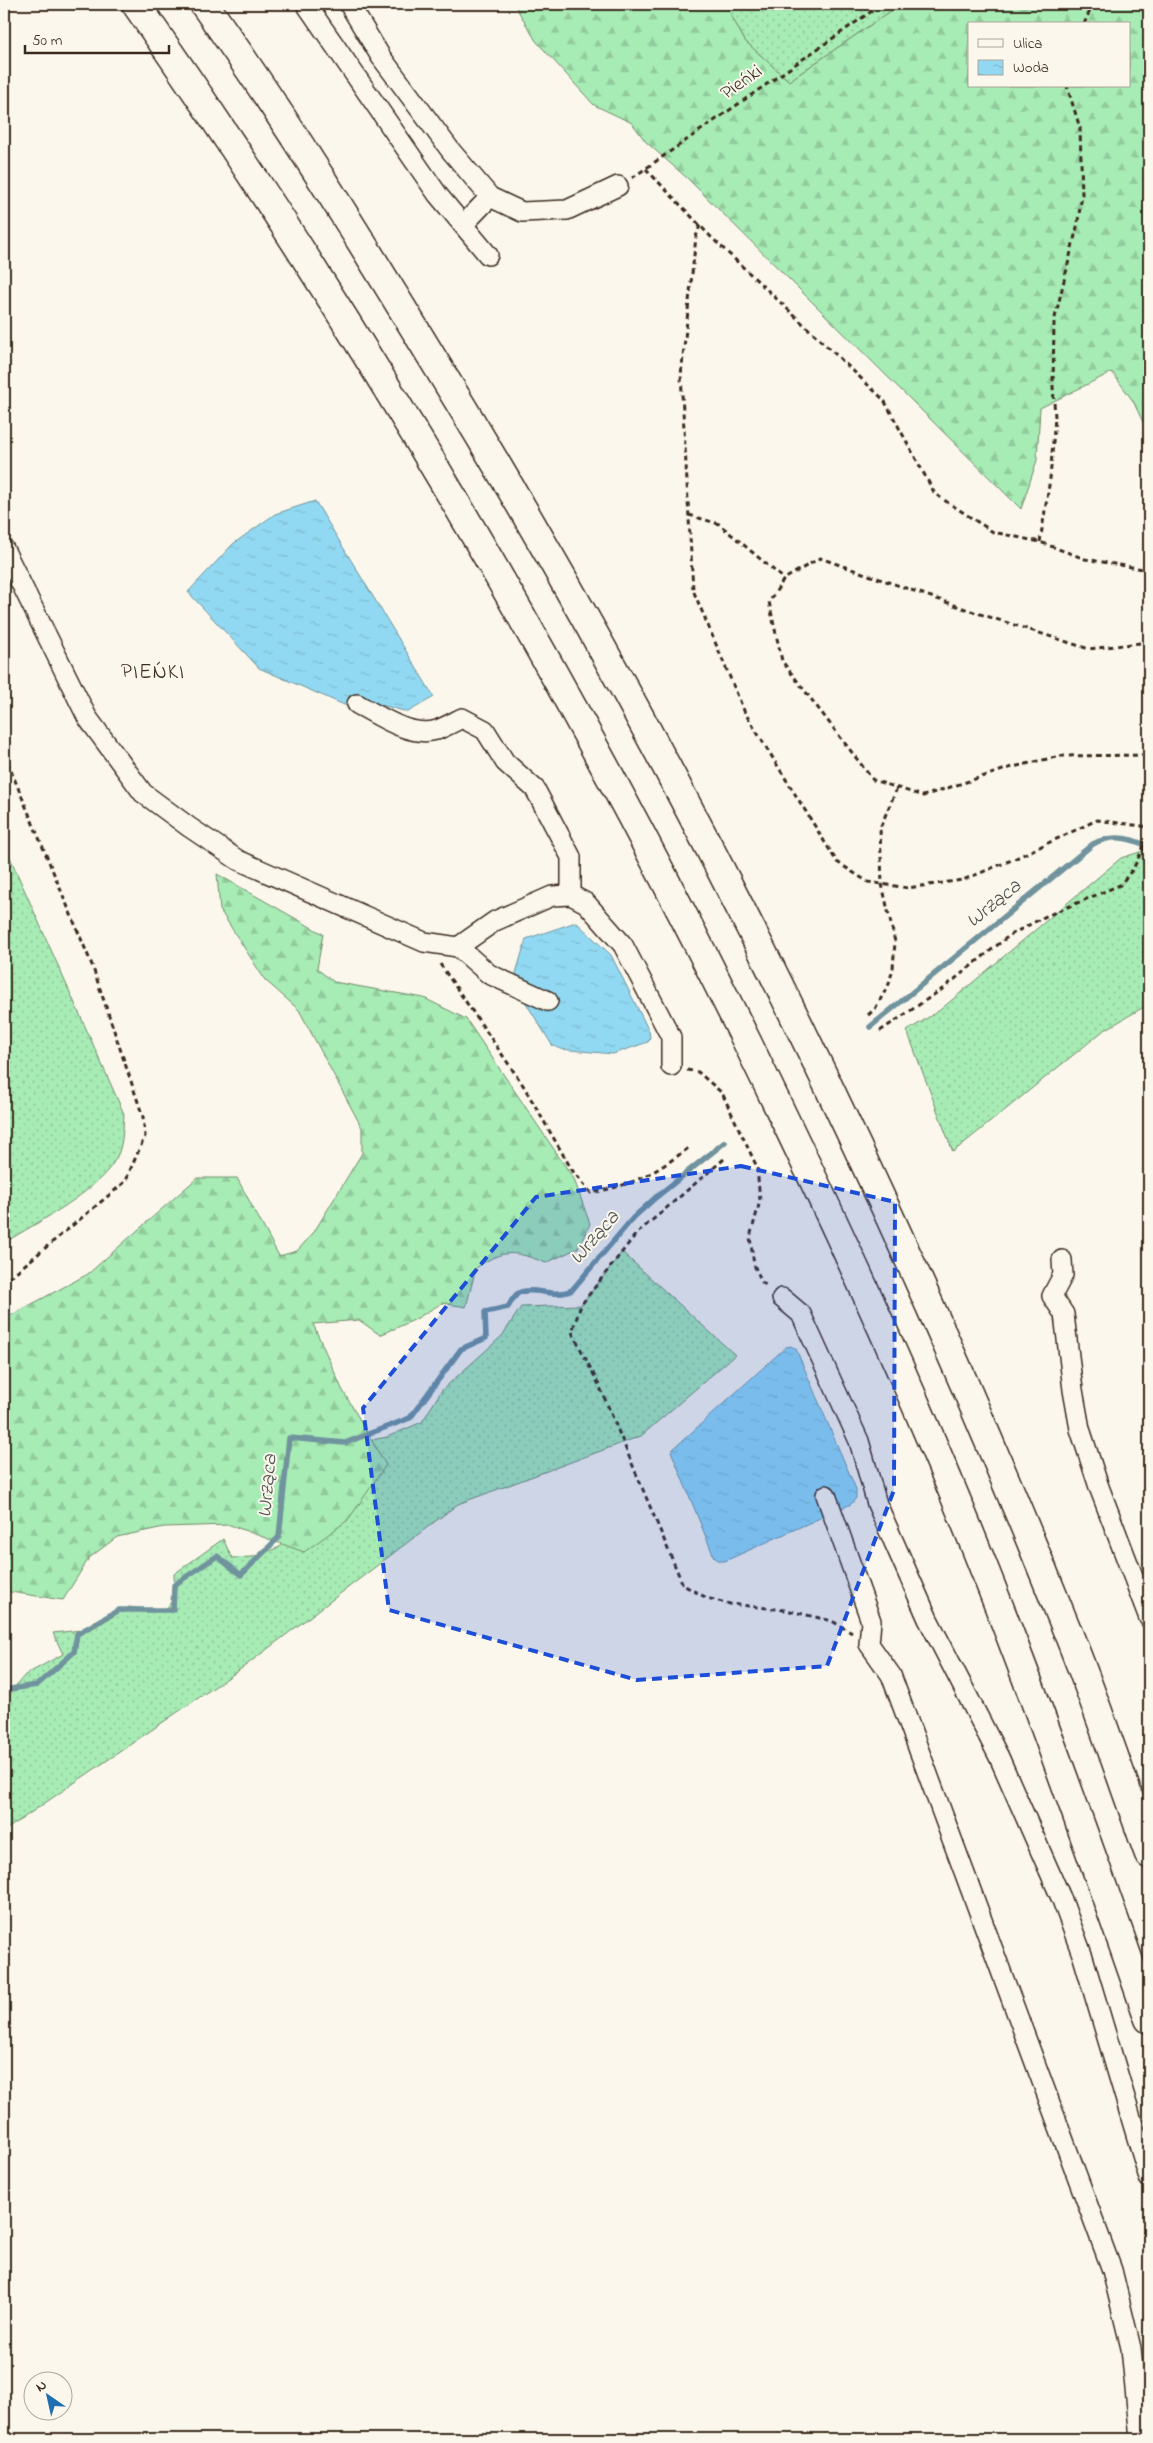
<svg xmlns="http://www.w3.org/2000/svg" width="1153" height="2443" viewBox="0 0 1153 2443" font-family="'Indie Flower',sans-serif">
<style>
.grass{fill:url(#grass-dots);stroke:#718a6a}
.forest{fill:url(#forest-firs);stroke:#718a6a;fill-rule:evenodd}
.water{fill:url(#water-ripples);stroke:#6f939d}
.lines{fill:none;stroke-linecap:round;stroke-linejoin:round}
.stream{stroke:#6f939d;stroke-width:5.5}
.minor-casing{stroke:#3b2a1e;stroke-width:22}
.highway-casing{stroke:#3b2a1e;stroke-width:31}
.path{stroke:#3b2a1e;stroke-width:3;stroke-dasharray:5 4;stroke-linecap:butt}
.minor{stroke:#fbf7ec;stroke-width:19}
.highway{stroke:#fbf7ec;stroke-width:28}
.marked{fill:#1d4ed8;fill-opacity:0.2;stroke:#1d4ed8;stroke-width:4;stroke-dasharray:10 6;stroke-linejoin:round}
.labels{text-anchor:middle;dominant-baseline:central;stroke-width:4;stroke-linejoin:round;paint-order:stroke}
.street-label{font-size:20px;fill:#3b2a1e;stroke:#fbf7ec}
.neighbourhood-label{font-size:21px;letter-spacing:1px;fill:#3b2a1e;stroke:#fbf7ec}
.water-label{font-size:21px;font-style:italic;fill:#505653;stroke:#fbf7ec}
</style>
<defs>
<pattern id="grass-dots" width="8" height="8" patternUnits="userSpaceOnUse" patternTransform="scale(1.25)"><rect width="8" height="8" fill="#a7ebb5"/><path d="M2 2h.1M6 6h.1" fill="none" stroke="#91ca9b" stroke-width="1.8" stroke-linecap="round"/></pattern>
<pattern id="forest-firs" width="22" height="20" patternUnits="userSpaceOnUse" patternTransform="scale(1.25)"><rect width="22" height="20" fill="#a7ebb5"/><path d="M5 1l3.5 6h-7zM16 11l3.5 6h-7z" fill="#91ca9b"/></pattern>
<pattern id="water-ripples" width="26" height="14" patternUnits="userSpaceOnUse" patternTransform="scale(1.25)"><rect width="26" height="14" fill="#91d9f2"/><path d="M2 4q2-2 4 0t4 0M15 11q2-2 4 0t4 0" fill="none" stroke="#7ebacf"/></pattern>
</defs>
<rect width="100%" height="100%" fill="#fbf7ec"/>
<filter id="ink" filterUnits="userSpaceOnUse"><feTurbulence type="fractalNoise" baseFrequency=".02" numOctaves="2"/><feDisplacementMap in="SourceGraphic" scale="10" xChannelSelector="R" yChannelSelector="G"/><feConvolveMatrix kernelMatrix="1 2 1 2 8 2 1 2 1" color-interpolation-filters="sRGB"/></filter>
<g filter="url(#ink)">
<g class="grass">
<path d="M725,4H901L789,81L745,41Z"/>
<path d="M4,844L124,1114C123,1126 123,1141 119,1152C105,1189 37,1222 4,1243Z"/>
<path d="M1149,849V1004L1103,1031L953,1152L907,1031L940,1010L1121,858Z"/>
<path d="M622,1252L735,1355L641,1436L458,1504L245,1666L4,1831V1699L25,1675L63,1654L53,1633L91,1629L129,1607L165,1611L175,1596L174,1574L223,1539L232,1558L252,1557L280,1547L287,1519L325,1449L387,1437L422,1422L442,1390L502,1336L521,1307L581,1305Z"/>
</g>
<g class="forest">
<path d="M514,4H725L745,41L789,81L901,4H1149V435L1133,401L1112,372L1040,408L1037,460L1021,509L687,178L646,142L632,123L594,105L536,41ZM969,24H1129V86H969Z"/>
<path d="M217,874L323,934L317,969L334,982L424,998L466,1019L574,1179L590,1224L578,1248L546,1263C515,1251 504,1248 476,1268L466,1307L442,1303L414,1320L380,1335L359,1320L313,1324L342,1389L386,1465L348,1520L304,1552L230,1525L164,1527L117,1537L89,1558L63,1600L4,1591V1319L88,1274L197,1178H237L279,1256L297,1251L314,1232L362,1153V1128L299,1010L265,980L220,910Z"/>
</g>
<g class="water">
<path d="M315,501L434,697L408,712L354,698L349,707L259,668L188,592L233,544L275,514Z"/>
<path d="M576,922L611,955L649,1031L650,1037L648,1042L613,1054L560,1049L552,1045L521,995L517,979L516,973L526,939Z"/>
<path d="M791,1346L796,1349L856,1489V1498L851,1504L725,1561H719L714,1557L671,1451L786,1347Z"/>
</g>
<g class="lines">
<g class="stream">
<path d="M870,1027L1093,844C1112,834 1130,837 1149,847"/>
<path d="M4,1690L37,1685L74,1652L77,1634L119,1610H173L174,1585L217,1556L241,1575L279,1537L289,1438L345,1443L410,1418L461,1349L486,1338L485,1312L508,1307C510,1303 514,1297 517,1294C531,1285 555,1299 572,1290L633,1218L655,1198L725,1142"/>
</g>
<g class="minor-casing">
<g id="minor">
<path d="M306,4L438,195L488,255"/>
<path d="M349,4L381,57L451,151L490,197L522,212L567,210L618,186"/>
<path d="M463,225L490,197"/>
<path d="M4,549L87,717L143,793L189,827L238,860L424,942L458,947L489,974L548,1001"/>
<path d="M357,704C380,716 410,738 437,730C445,727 454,722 462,718L485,730L505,762L535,789L571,857V895"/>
<path d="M458,947L495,921L552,896L571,895L586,903L623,945L671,1037V1066"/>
<path d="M1062,1260L1063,1275L1052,1296L1064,1314L1073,1390L1080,1429L1099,1487L1149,1618"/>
<path d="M782,1298L801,1314L859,1441L877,1504L928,1619L999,1757L1062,1900L1083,1957L1149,2178"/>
<path d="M826,1495L871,1621L869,1644L891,1675L1112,2270L1131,2348L1140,2439"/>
</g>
</g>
<g class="highway-casing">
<g id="highway">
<path d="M136,4C366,334 569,681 747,1042C832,1215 914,1391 985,1571C1044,1719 1097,1869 1149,2019"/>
<path d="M204,4C287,120 362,242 436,364C682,765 887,1182 1062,1618C1094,1695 1120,1775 1149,1854"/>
</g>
</g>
<g class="path">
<path d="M1084,24L1093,4"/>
<path d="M646,169L711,237L884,400L935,494L993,532L1040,542L1085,559L1149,570"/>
<path d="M632,178L882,4"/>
<path d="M700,225L696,237L681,375L693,590L745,713L837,862L868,882L908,888L963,880L1014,859L1097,820L1149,827"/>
<path d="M689,515L719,524L784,579"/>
<path d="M1040,542L1050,479L1055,417L1053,386L1054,322L1077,227L1082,195L1080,128L1067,86"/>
<path d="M1149,642L1089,649L977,613L820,558L784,579L769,602L782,661L873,780L923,796L1009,768L1060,756L1149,755"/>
<path d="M4,754L92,965L143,1117L145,1136L125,1182L4,1282"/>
<path d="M440,964L523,1085L572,1170L591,1193C636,1184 654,1174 691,1146"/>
<path d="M868,1015L875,1009L889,984L893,968L895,942L882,884L880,828L897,788"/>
<path d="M880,1031L941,990L1010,935L1044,917L1120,885L1133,869L1149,836"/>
<path d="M687,1070L698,1072L722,1093L757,1167L760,1201L750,1237L754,1265L762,1282L768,1287"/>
<path d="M724,1159L636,1234L581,1305L572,1332L599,1385L683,1585L707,1598L730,1604L786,1610L832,1621L852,1633"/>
</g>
<use href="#minor" class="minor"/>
<use href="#highway" class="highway"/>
</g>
</g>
<path class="marked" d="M741,1166L895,1202L894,1490L827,1666L637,1680L389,1610L363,1408L536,1197Z"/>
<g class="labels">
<g class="street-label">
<text transform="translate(742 83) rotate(-35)">Pieńki</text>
</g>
<g class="neighbourhood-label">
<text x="153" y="673">PIEŃKI</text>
</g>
<g class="water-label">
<text transform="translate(994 904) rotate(-39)">Wrząca</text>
<text transform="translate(595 1238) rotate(-49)">Wrząca</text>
<text transform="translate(268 1486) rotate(-85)">Wrząca</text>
</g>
</g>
<rect width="1153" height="2443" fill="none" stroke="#fbf7ec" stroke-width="20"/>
<rect x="10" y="10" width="1133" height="2423" fill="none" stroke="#3b2a1e" stroke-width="2" filter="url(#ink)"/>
<rect x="968" y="22" width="162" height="65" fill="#fbf7ec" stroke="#aea59a"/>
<rect x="978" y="39" width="25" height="8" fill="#fbf7ec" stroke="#aea59a"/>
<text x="1013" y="48" font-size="15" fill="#3b2a1e">Ulica</text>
<rect x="978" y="60" width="25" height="15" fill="url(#water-ripples)" stroke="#aea59a"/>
<text x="1013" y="72" font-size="15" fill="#3b2a1e">Woda</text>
<g transform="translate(48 2396) rotate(326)"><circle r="24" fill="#fbf7ec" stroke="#aea59a"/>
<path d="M0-4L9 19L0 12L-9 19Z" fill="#1f6fb2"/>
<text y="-8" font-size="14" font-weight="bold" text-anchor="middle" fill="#3b2a1e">N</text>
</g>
<path d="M25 45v8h144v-8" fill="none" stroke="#3b2a1e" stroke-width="2.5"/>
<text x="32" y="45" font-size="15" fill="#3b2a1e" stroke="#fbf7ec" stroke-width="4" paint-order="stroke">50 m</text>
</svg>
